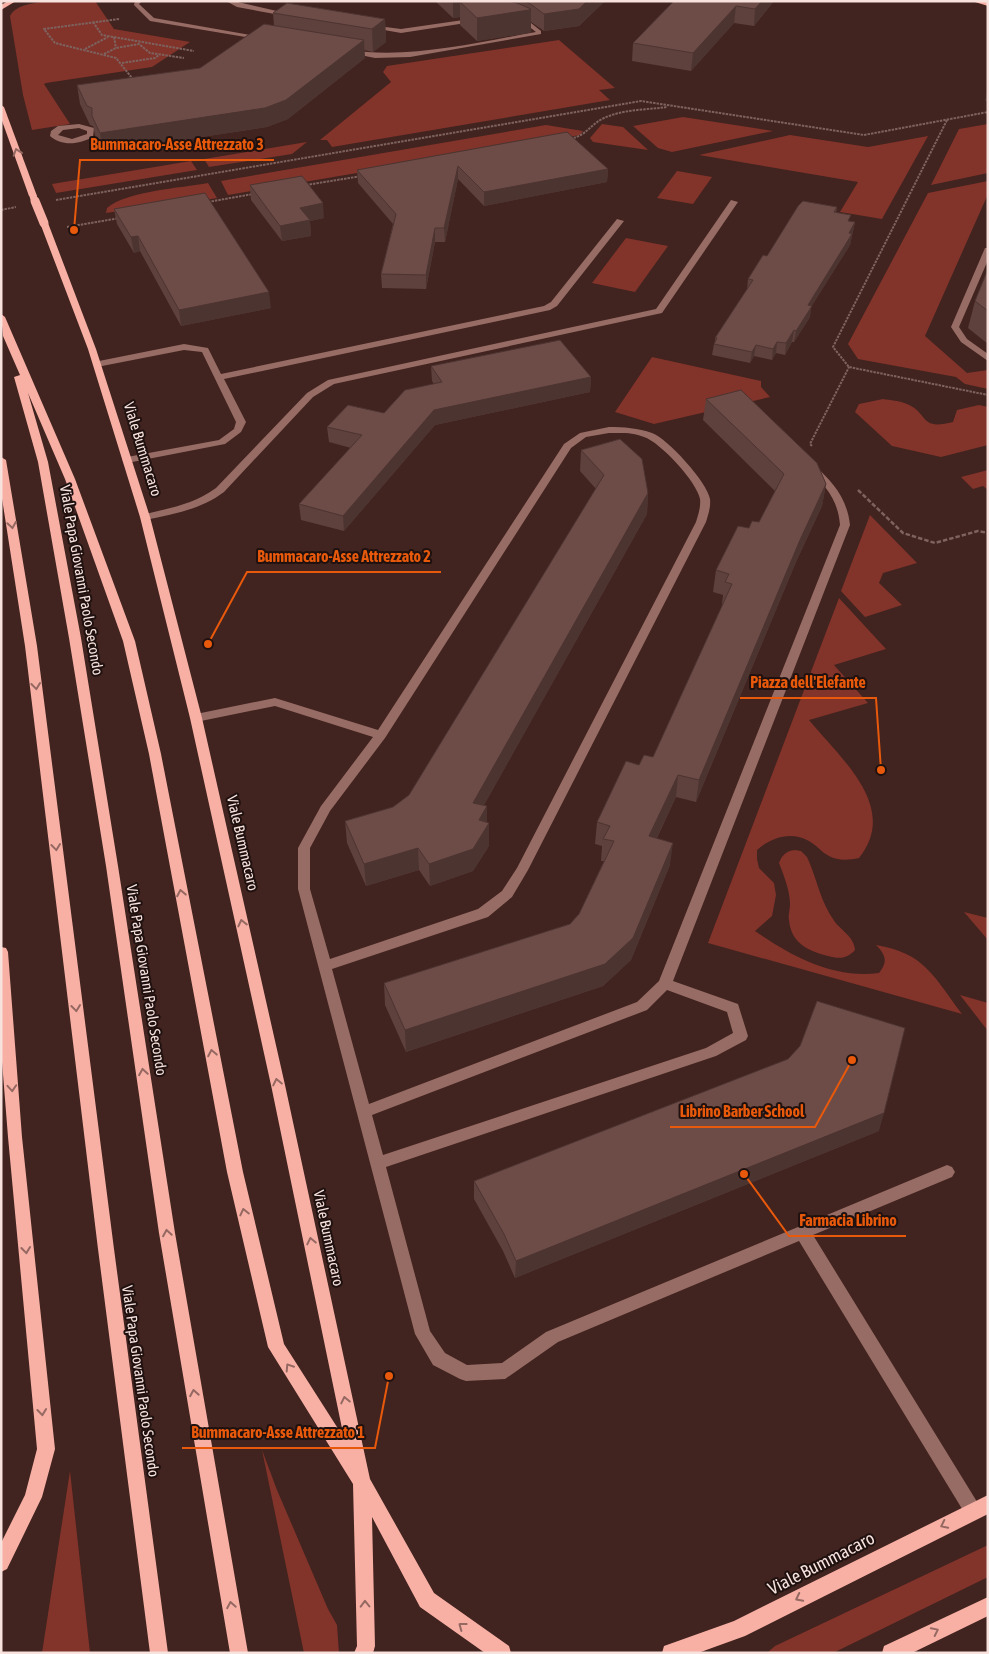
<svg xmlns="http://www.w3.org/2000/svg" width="989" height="1654" viewBox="0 0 989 1654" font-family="'Asap Condensed',sans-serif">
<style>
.green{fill:#82332a}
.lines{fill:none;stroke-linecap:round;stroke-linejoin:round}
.path-far1{stroke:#7d625e;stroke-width:2;stroke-dasharray:2.5 1;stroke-linecap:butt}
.path{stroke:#7d625e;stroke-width:2.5;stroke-dasharray:4.5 2;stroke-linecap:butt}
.minor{fill:#976c65;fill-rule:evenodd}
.major{fill:#f8b0a5;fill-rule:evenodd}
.major-bridge-far1{stroke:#f8b0a5;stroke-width:7}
.major-bridge{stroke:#f8b0a5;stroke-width:9}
.wall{fill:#5e403c}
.shaded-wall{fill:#4c3431}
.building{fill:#6d4b46;stroke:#4c3431}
.oneway{stroke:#966862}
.labels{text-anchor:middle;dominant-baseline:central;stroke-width:4;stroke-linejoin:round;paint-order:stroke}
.street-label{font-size:15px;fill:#f7e2de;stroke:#1f110f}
.near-street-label{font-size:18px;fill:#f7e2de;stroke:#1f110f}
.leader{fill:none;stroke:#e8590c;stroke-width:2}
.callout-dot{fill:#e8590c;stroke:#1f110f;stroke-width:2}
.callout-label{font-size:16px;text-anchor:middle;font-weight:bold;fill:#e8590c;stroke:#1f110f;stroke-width:4;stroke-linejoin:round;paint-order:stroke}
</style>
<rect width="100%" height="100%" fill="#41231f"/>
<g class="green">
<path d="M48,1H95L114,29L190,42L152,67L46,83L44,84L70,124L32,130L23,95L10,16C16,4 36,3 48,1Z"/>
<path d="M559,40L615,88L599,90L610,100L332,147L327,140H320L391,82L383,72L387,66Z"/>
<path d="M683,117L773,131L672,152L658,148L633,126Z"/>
<path d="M602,124L623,127L648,150L593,142L590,138Z"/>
<path d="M988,124V173L931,185L959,129Z"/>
<path d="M546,125L583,131L580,135L228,195L221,181Z"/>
<path d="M790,135L868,147L928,136L882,219L840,212L858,182L699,155Z"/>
<path d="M307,142L292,154L209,167L204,159Z"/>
<path d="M191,161L197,170L56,193L52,184Z"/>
<path d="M677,171L712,177L693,204L657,198Z"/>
<path d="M988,181V194L925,336L967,373L988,370V389L965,384L956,377L858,359L848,344L928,193Z"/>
<path d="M208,183L217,198L147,210L145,207L106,213L107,208C126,191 181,188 208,183Z"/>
<path d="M626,238L668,246L635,292L592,283Z"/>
<path d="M652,357L761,381V387L770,397L654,424L615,412Z"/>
<path d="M883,399C890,400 900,401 907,404C929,413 919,431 953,422L957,410L979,405L988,407V445L941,457L892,446L855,412L859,404Z"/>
<path d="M988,470V490L983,486L973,489L961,477Z"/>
<path d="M870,515L917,563L883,573L879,583L902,605L865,617L841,591Z"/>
<path d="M839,598L886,649L834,665L868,703L809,720C840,758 900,807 859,858C849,860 838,861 829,856C821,852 816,844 807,840C790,831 770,838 757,850V859L759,868L774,883L776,895L772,916L755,931C791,956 833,979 879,973C888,962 886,955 876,945C925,953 934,977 962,1014L708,943Z"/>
<path d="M795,850L801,851L807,857C817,878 820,902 835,922C842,931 854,937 855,950C847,959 839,959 828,956C808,951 791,943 789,920C788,915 790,910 790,904C790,891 784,876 779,863C782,855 786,851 795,850Z"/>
<path d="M964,912L988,918V940Z"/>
<path d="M960,995L988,1003V1031Z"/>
<path d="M262,1450L277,1490L328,1609L337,1625L339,1653H304Z"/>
<path d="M70,1471L90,1653H42Z"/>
<path d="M988,1545V1577L833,1653H767L775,1646Z"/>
</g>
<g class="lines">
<g class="path-far1">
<path d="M119,19L44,29L55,43L116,58L132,78"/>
<path d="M93,22L102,35L194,51"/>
<path d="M114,37L116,48"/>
<path d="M85,49L108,37"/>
<path d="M104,54L116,48L139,44L150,53L184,58"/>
<path d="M122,63L155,58L159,55"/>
<path d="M947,120L833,347L849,367L988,395"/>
<path d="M570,139C587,135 589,126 602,119C622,109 646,110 667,107"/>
<path d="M306,185L362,176"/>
<path d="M56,200L641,101L864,135L988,112"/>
<path d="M208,202L253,194"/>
<path d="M1,210L16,207"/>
<path d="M67,227L120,218"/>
<path d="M812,446L810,444L849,367"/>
</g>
<path class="path" d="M858,490L903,533L935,543L978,531L988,533"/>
<g class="minor">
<path d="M135,1H142L139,4L154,18L267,38L264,40L150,21L134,5Z"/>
<path d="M226,1H234L294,15L291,17L237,7Z"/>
<path d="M477,18L479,19V21L401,33L367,27L370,25L401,29Z"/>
<path d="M514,19L531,23L541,31V34L410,57L375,58L345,52L348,50C411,59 474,43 536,32L527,25L512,22L511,21Z"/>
<path d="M79,124L94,128L93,137C80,144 62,147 50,136L51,131L58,126ZM79,128L87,131V134L72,139L58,135L63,130Z"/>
<path d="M731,200L738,202L662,313L334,384L313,397L224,492C200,510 173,514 145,520L140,517L141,515C169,508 193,505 216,488L307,393L328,380L656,309Z"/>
<path d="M617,219L624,221L557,306L550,310L224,379L246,422L241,432L225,444L127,463L122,460L127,457L219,440L234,429L236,422L202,352L184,350L97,367L94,366V362L184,344L208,348L221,374L544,306L551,302Z"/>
<path d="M985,248H988V260L959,327L967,339L988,354V361L961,342L951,327Z"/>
<path d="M609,427C624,427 638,428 652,433C668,439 707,482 710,499C711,507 708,515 706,522L528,870L512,897L488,917L332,969L369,1104L637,1002L659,981L840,525C838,499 825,485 807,468V464H813C833,482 847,498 850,525L673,981L738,1004L748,1036L746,1040L716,1056L386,1167L430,1331L445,1353L467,1365L502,1363L546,1332L947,1165L952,1167L955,1172L952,1177L813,1235L979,1505L982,1511L979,1517L973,1520L967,1517L799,1241L558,1342L505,1379L466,1381L460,1379L433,1365L415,1334L298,889V848L321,806L373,737L275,706L196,722L190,718L196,714L275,698L378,730L564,444L580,433ZM609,433C621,433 633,432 644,437C660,442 697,482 700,499C701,507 698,515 696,522L517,868L502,891L478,909L330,959L310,889V848L330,811L385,738L571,448L586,437ZM667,990L727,1012L733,1033L706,1048L383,1155L372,1115L647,1010Z"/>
</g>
<g class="major">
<path d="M8,1H16L1,10V5Z"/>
<path d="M974,1L988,2V6L975,2Z"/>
<path d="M1,105L4,107L37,196L36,198L29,196L1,118Z"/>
<path d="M41,221L48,223L96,349L150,517L202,718L285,1085L370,1479L434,1593L509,1646L511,1653H485L420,1607L372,1517L375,1646L373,1653H354L357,1646L353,1484L268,1347L227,1172L149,754L123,641L65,479L28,393L48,462L81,638L118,866L175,1233L248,1653H230L159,1233L106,866L69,638L38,462L14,377L20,375L3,336L1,314L5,317L75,479L135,641L161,754L243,1172L284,1344L344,1438L271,1085L190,718L140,517L88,349L40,223Z"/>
<path d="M1,457L6,460L37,646L114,1249L168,1653H150L98,1249L25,646L1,492Z"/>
<path d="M1,947L6,948L8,952L22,1137L55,1449L42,1497L7,1569L1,1572V1543L25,1495L37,1449L8,1137L1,1049Z"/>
<path d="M988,1495V1514L745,1636L698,1653H662L664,1646L734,1621Z"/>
<path d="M988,1597V1616L912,1653H882L884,1646Z"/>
</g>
<path class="major-bridge-far1" d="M33,196L35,202"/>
<path class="major-bridge" d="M35,201L44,223"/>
</g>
<g class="wall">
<path d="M435,1H605L579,26L544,31L531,22V32L528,33L477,41L460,25V17L453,18Z"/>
<path d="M674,1H774L754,26L734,23L691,71L632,61L633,43Z"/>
<path d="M273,13L385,19L386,42L373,52L364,50L365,58L288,119L267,127L103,152L95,135L93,126L90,125L80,104L77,85L200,68L274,26Z"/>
<path d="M567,132L608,169L607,182L484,206L458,179L445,242H435L426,289L382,288L381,274L393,224L358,183L357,170Z"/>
<path d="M250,185L324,218L310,221L311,236L282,241L251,200Z"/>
<path d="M837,207L836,213L850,221L855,222L850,245L811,307L810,317L794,342H792L785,355L776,353L772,360L754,356L750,363L712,355L714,344L715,342V338L747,290L748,279L767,256Z"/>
<path d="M114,209L271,308L181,326L140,251L134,253L117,224Z"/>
<path d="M988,269V344L968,328L975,301Z"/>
<path d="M431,366L591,377L590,392L435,425L344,531L301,520L299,504L351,448L329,442L327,427L384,413L434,384L432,381Z"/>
<path d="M706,399L826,484L822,506L796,562L696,802L676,797L657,838L670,865L631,960L603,986L406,1052L385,1005L384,983L570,924L579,914L604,861H601L602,846L595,844L597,822L639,765L653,757L723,604H722L723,595L713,592L716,570L749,528L759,522L775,491L703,420Z"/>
<path d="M581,450L648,493L647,514L484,805L487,823H489V846L473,871L430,886L419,870L366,886L347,843L345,821L393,807L409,795L596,489L580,471Z"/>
<path d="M879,1131L515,1278L503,1251L474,1199V1181Z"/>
</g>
<g class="shaded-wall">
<path d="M453,1H472L460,2V17L453,18Z"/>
<path d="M587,1H605L579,26L544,31V14Z"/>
<path d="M762,1H774L754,26L755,9Z"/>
<path d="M736,6L734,23L691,71L693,53Z"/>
<path d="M531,9V32L528,33L477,41V18Z"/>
<path d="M385,19L386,42L373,52L372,29Z"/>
<path d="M364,40L365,58L288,119L267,127L103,152L100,133Z"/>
<path d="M988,88V101H985Z"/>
<path d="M458,166V179L445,242L444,228Z"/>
<path d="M608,169L607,182L484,206V192Z"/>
<path d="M323,203L324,218L310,221L311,236L282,241L280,226L300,208Z"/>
<path d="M855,222L850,245L811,307L810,317L794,342L796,331L808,305Z"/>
<path d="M435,228V242L426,289V275Z"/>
<path d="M138,236L140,251L134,253L131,237Z"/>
<path d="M269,292L271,308L181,326L179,310Z"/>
<path d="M794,330L792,342L785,355L786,343Z"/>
<path d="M777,342L776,353L772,360L773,349Z"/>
<path d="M756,345L754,356L750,363L752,352Z"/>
<path d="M591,377L590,392L435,425L344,531L343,516L434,410Z"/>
<path d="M826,484L822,506L796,562L696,802L699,780L800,540Z"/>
<path d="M648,493L647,514L473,825V803Z"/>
<path d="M678,775L676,797L647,858L649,836Z"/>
<path d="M487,806V827L489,823V846L473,871L430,886L429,864L479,820Z"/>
<path d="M673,843L670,865L631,960L603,986L406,1052L405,1030L605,964Z"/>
<path d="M418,848L419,870L366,886L364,864Z"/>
<path d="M884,1113L879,1131L515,1278L516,1261Z"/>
</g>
<g class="building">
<path d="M476,1H508L517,3L531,9L529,10L477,18L460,2Z"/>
<path d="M523,1H587L579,9L544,14L529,3Z"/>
<path d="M674,1H762L755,9L736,6L693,53L633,43Z"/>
<path d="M287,3L385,19L372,29L273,13Z"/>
<path d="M264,24L364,40L286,100L265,108L100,133L92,116V108L87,106L77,85L200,68Z"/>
<path d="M567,132L608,169L484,192L458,166L444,228H435L426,275L381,274L396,214L357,170Z"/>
<path d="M302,176L323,203L300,208L310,220L280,226L250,185Z"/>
<path d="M205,193L269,292L179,310L138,236L131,237L114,209Z"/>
<path d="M803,201L837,207L834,212L851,215L848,221L855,222L849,233L852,234L808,305L812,306L796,331L794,330L786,343L777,342L773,349L756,345L752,352L714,344L717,338H715L753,280L748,279L763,255L767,256L798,206Z"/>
<path d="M988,269V311L975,301Z"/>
<path d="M560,340L591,377L434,410L343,516L299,504L362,435L327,427L348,405L384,413L405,390L442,382L431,366Z"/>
<path d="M741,390L817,463L826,484L800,540L699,780L678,775L649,836L673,843L633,938L605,964L405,1030L384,983L570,924L579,914L614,841L603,839L610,826L597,822L626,761L639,765L644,755L653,757L732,584L725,582L729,574L716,570L738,526L749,528L752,521L759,522L784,474L706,399Z"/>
<path d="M620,439L642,459L648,493L473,803L487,806L479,820L489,823L473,849L429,864L418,848L364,864L345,821L393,807L409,795L604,475L581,450Z"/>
<path d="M817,1001L905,1028L884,1113L516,1261L504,1234L474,1181L788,1059L800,1046Z"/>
</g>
<defs><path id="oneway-chevron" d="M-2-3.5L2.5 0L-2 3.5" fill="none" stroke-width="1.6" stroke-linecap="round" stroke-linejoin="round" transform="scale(1.25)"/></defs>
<g class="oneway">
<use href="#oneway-chevron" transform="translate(17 152) rotate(-109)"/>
<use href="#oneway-chevron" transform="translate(12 525) rotate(81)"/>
<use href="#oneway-chevron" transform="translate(36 686) rotate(83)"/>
<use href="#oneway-chevron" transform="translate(56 847) rotate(83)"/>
<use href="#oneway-chevron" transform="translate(181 893) rotate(-101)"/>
<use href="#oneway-chevron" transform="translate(242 923) rotate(-103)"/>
<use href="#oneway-chevron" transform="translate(76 1008) rotate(83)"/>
<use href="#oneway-chevron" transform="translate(212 1053) rotate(-101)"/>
<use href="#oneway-chevron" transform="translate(143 1072) rotate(-99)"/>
<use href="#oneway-chevron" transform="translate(277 1082) rotate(-102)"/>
<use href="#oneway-chevron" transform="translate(12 1088) rotate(86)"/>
<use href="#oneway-chevron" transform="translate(244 1212) rotate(-103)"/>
<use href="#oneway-chevron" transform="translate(167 1233) rotate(-99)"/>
<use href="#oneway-chevron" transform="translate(311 1241) rotate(-102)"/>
<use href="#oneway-chevron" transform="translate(26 1250) rotate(84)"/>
<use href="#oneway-chevron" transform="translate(289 1367) rotate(-123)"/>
<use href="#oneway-chevron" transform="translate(194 1393) rotate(-100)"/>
<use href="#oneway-chevron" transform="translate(345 1400) rotate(-102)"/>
<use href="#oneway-chevron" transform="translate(42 1412) rotate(84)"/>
<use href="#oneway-chevron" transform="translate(944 1525) rotate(154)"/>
<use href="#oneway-chevron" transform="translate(799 1598) rotate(153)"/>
<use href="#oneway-chevron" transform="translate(365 1604) rotate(-91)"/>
<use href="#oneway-chevron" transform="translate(231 1605) rotate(-100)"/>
<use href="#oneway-chevron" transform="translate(462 1626) rotate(-143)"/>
<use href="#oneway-chevron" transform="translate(935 1631) rotate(-26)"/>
</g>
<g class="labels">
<g class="street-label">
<text transform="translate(143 449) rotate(73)">Viale Bummacaro</text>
<text transform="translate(82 580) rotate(80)">Viale Papa Giovanni Paolo Secondo</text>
<text transform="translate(243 843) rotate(77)">Viale Bummacaro</text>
<text transform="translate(147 980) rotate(81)">Viale Papa Giovanni Paolo Secondo</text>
<text transform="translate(329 1238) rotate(78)">Viale Bummacaro</text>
<text transform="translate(141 1381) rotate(82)">Viale Papa Giovanni Paolo Secondo</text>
</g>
<g class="near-street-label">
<text transform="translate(821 1563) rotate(-27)">Viale Bummacaro</text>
</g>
</g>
<path class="leader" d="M74 230L80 160H274M208 644L247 572H441M881 770L876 698H740M852 1060L815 1127H670M744 1174L789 1236H906M389 1376L375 1448H182"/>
<g class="callout-dot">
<circle cx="74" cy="230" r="5"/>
<circle cx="208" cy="644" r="5"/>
<circle cx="881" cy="770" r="5"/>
<circle cx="852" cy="1060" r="5"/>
<circle cx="744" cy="1174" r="5"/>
<circle cx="389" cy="1376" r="5"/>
</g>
<g class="callout-label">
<text x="177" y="150">Bummacaro-Asse Attrezzato 3</text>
<text x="344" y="562">Bummacaro-Asse Attrezzato 2</text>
<text x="808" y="688">Piazza dell'Elefante</text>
<text x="742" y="1117">Librino Barber School</text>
<text x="848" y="1226">Farmacia Librino</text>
<text x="278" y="1438">Bummacaro-Asse Attrezzato 1</text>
</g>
<rect width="989" height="1654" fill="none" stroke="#f7e2de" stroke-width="5"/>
</svg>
